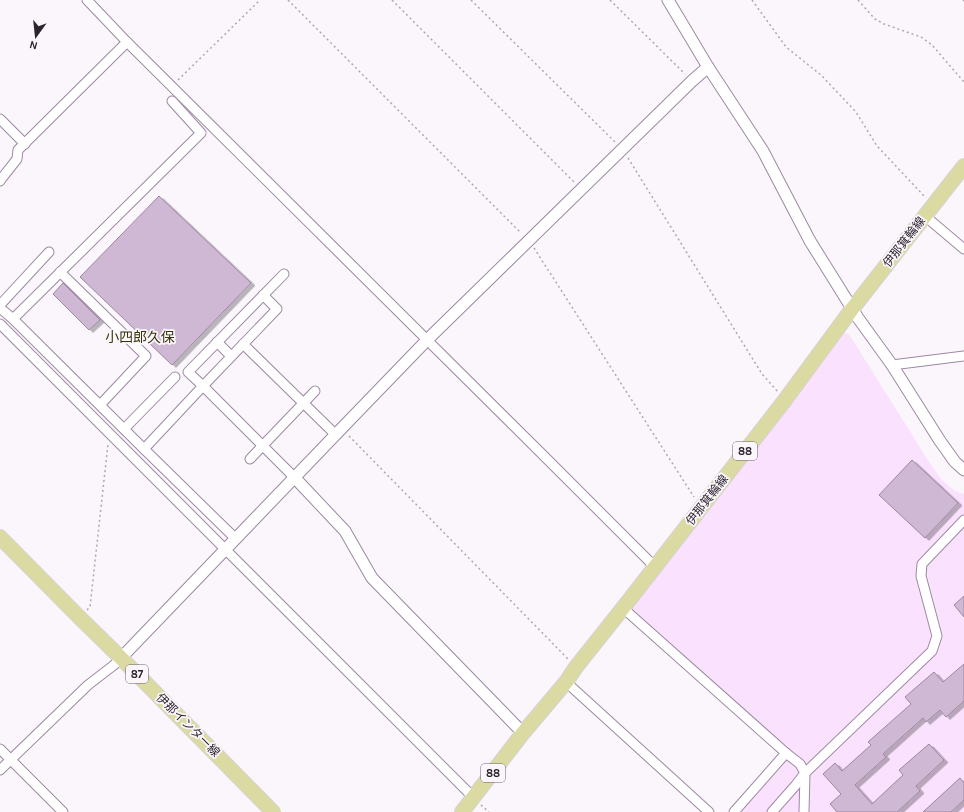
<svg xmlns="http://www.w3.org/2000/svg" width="964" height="812" font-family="Karla,'Noto Sans JP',sans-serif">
	<defs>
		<filter id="shadow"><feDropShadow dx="4" dy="2.5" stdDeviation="0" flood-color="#0004"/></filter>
	</defs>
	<rect width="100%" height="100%" fill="#fbf6fc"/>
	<polygon fill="#fae2fe" points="844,333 849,334 931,465 942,480 955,491 964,494 964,812 734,812 786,752 628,613"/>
	<g fill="#cfb8d3" stroke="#9c86a0" filter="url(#shadow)">
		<polygon points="159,196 251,283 172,365 80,277"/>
		<polygon points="63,283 100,320 89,330 53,294"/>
		<polygon points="912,460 958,503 925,538 879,495"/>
		<polygon points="964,596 964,617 954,605"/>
		<polygon points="964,664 964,701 946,717 940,710 926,722 923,718 883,754 886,757 855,785 872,804 903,775 899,770 929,744 944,760 916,786 920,791 897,812 837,812 830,804 841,794 823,774 835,763 842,771 871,745 868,742 911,704 905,697 934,672 943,682"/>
		<polygon points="960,778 964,783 964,800 951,812 923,812"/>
	</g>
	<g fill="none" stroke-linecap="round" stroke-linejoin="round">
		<defs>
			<g id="minor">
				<polyline points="87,0 127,42 546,458 655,567"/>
				<polyline points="0,119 25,144"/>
				<polyline points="0,181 2,178 17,159 18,150 127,42"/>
				<polyline points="925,216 964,249"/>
				<polyline points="60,272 146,356 100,405"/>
				<polyline points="284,274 188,372 203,386 295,478"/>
				<polyline points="0,305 49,252"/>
				<polyline points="0,308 13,319 144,449"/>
				<polyline points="13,319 201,133 172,101"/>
				<polyline points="0,324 474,798"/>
				<polyline points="217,342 231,356"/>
				<polyline points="243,344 336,435"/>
				<polyline points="892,365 964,356"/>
				<polyline points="124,429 175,377"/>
				<polyline points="250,459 315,391"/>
				<polyline points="236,539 144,449 203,386 277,309 263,295"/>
				<polyline points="623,608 786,753 800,764 805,773 804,812"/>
				<polyline points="566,682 709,812"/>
				<polyline points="0,749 63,812"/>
				<polyline points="0,770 88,685 114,665 121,658"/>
				<polyline points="734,812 786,753"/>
				<polyline points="772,812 795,786 805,773 932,651 937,636 921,576 922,564 964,520"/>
			</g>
			<g id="tertiary">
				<polyline points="668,0 708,67 763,151 810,241 858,318 892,365 940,441 955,462 964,470"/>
				<polyline points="295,478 345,531 372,578 523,733"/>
				<polyline points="121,658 342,428 427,340 692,81 708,67"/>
			</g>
			<g id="primary">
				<polyline points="0,537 80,618 121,658 273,812"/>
				<polyline points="462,812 523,733 566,682 576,667 623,608 785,400 852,309 964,166"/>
			</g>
		</defs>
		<use href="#minor" stroke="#9e88a3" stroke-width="11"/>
		<use href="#tertiary" stroke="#9e88a3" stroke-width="13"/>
		<use href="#primary" stroke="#d5d3d5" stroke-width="16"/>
		<g stroke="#ada6ae" stroke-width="1.5" stroke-dasharray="2 3" stroke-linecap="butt">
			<polyline points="288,0 521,233"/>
			<polyline points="392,0 574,182"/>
			<polyline points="471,0 616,143"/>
			<polyline points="610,0 685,74"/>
			<polyline points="752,0 786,47 821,75 856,112 877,146 926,198"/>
			<polyline points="858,0 875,19 884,24 921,37 932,45 964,82"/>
			<polyline points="963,0 964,1"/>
			<polyline points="178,80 260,0"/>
			<polyline points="628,158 762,374 778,392"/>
			<polyline points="534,248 694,497"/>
			<polyline points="349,436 568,659"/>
			<polyline points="87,610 90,607 108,444"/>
			<polyline points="481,805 489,812"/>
		</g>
		<use href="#minor" stroke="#fff" stroke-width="9"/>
		<use href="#tertiary" stroke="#fff" stroke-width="11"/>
		<use href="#primary" stroke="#dbdaa2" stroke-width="14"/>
	</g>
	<g text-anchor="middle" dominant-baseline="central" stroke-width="3.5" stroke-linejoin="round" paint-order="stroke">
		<g fill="#fbf6fc" stroke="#6a626b" stroke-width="1">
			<rect x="733" y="442" width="24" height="18" rx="3"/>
			<rect x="126" y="665" width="22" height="18" rx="3"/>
			<rect x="481" y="764" width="24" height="18" rx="3"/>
		</g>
		<g font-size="11" font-weight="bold" fill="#2c232d">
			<text x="745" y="451">88</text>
			<text x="137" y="674">87</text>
			<text x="493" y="773">88</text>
		</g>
		<g font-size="12" fill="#2c232d" stroke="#fbf6fc">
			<text transform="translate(904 242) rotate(-52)">伊那箕輪線</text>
			<text transform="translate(707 500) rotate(-52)">伊那箕輪線</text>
			<text transform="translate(188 725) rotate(45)">伊那インター線</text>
		</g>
		<g font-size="14" fill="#353409" stroke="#fbf6fc">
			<text x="140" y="337">小四郎久保</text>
		</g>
	</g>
	<g transform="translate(36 36) rotate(195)" stroke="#fbf6fc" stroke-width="3" paint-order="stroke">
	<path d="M0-3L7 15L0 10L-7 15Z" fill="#2c232d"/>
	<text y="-6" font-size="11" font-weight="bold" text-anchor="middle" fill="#2c232d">N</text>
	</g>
</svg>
